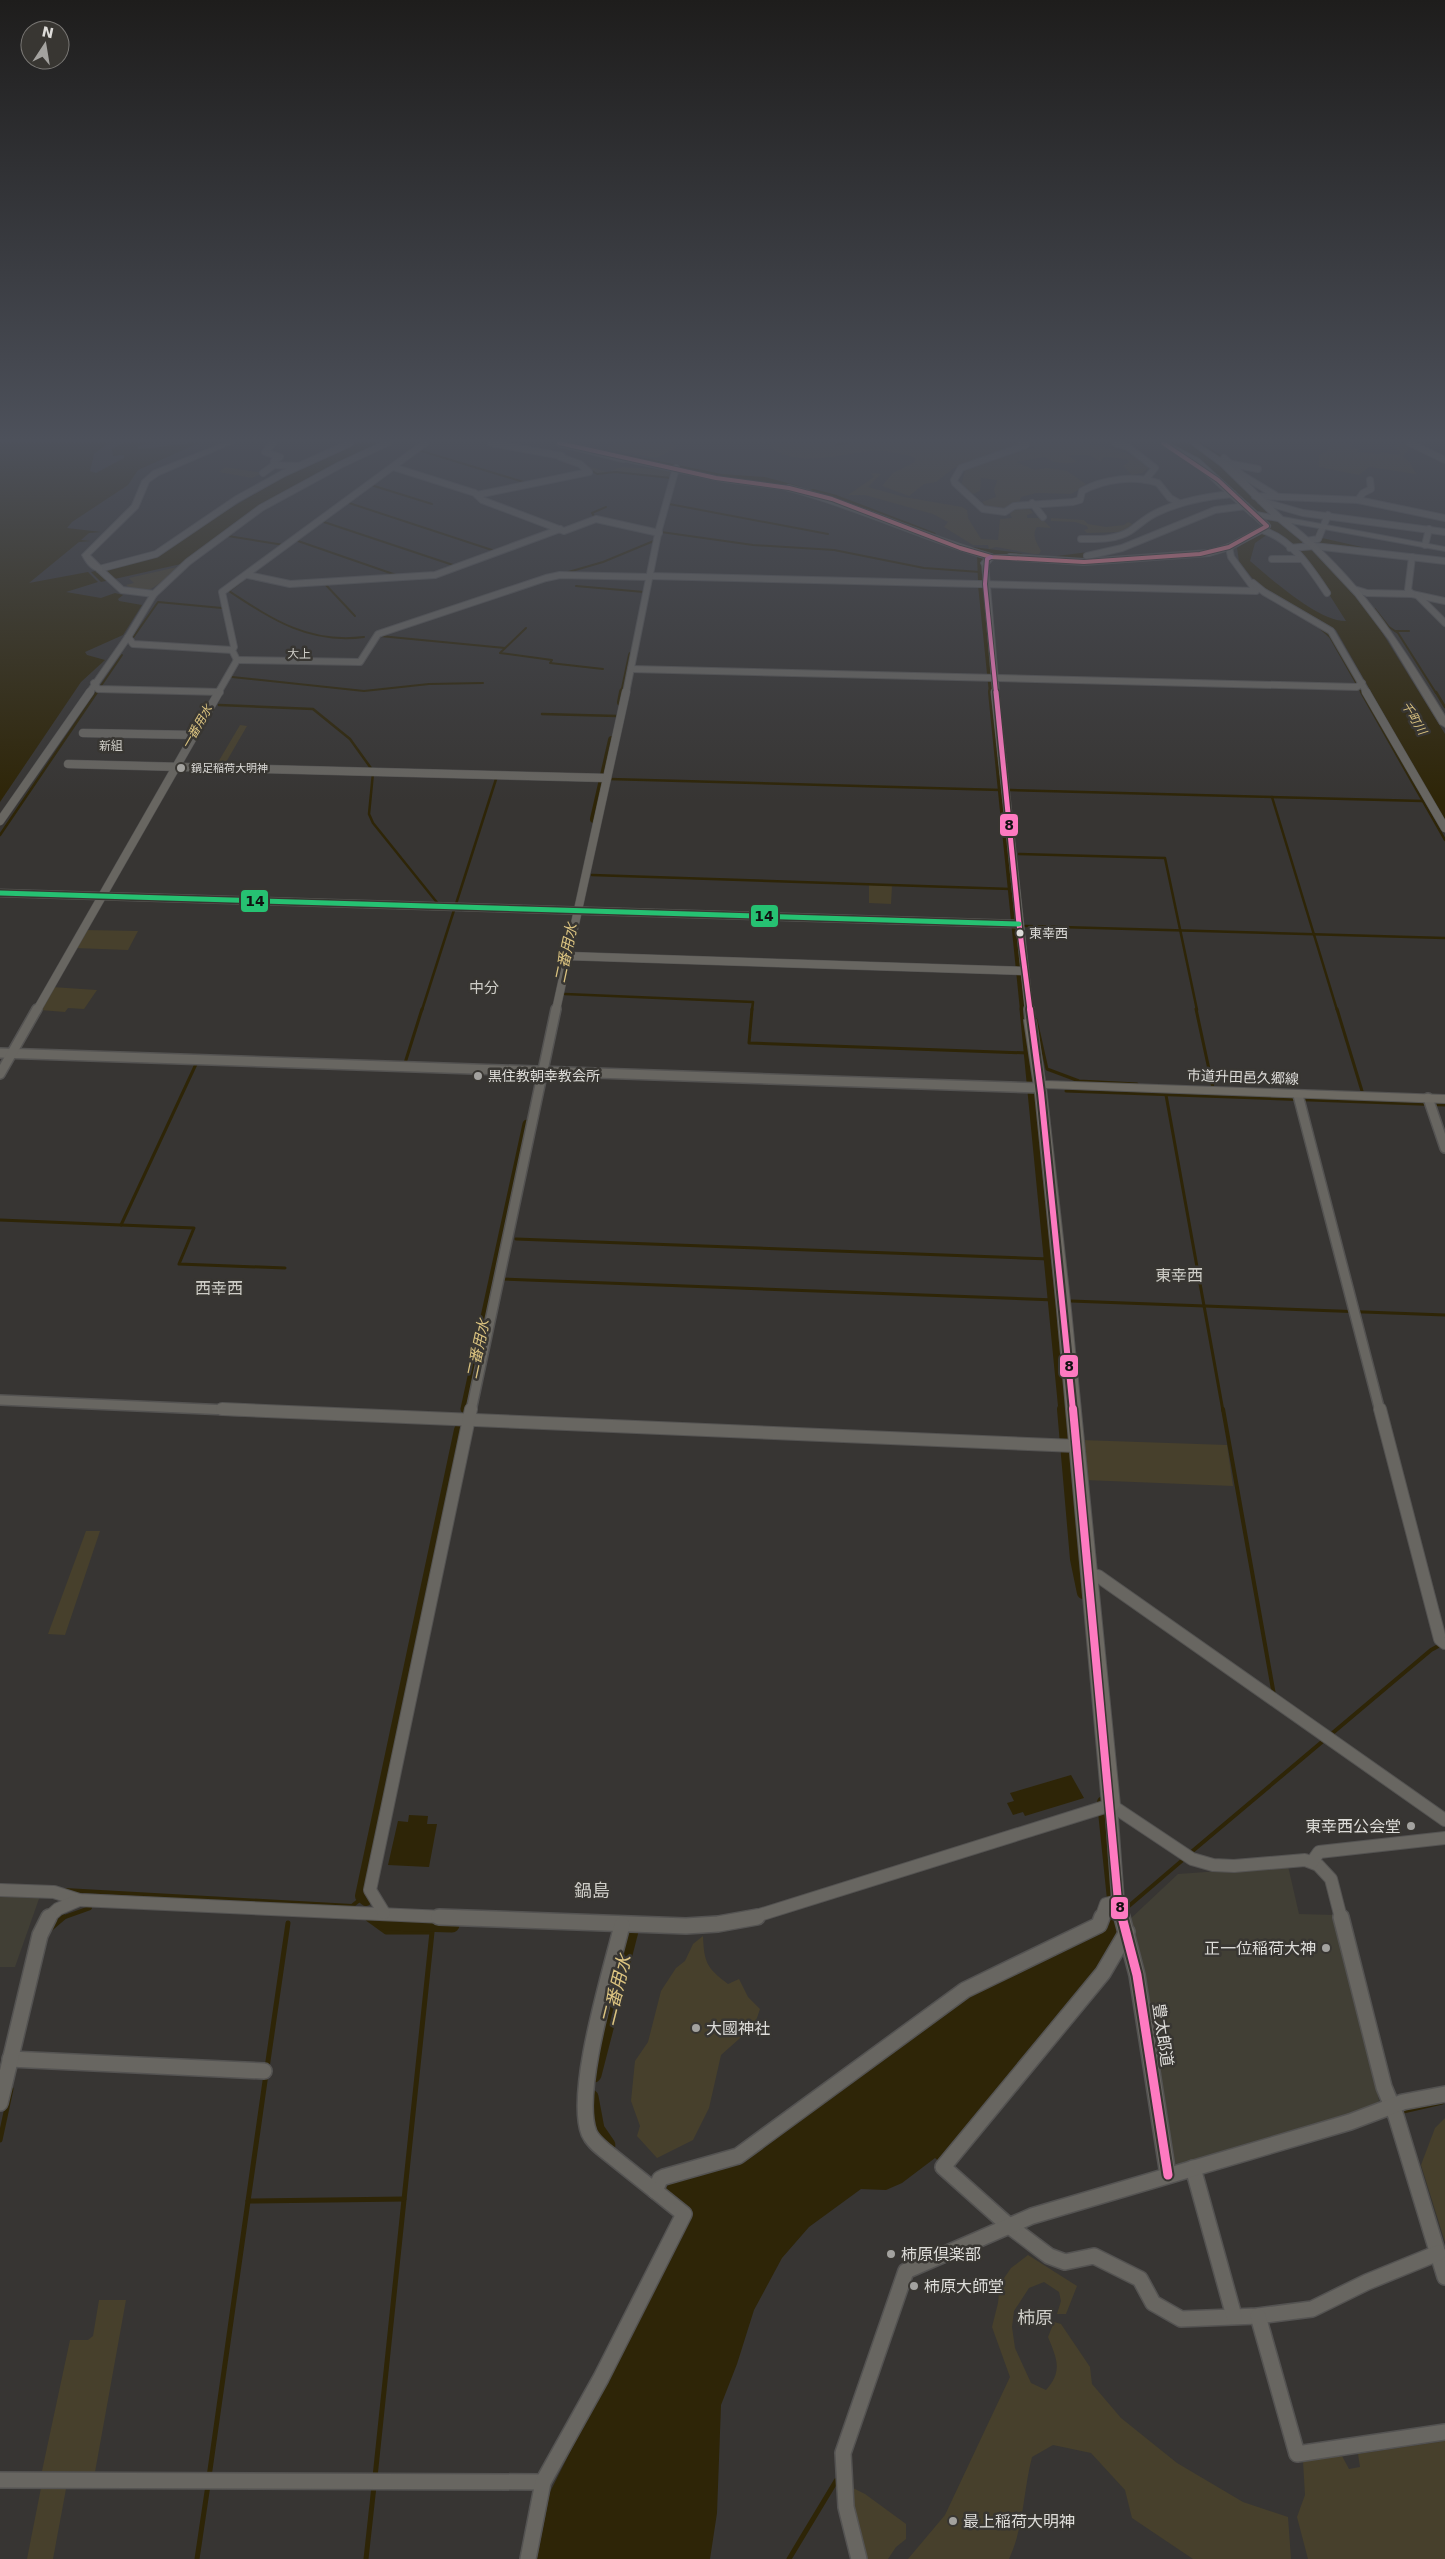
<svg xmlns="http://www.w3.org/2000/svg" width="1445" height="2559" font-family="'DejaVu Sans','Noto Sans JP',sans-serif">
	<rect width="100%" height="100%" fill="#373533"/>
	<g fill="#413f35">
		<polygon points="1288,1866 1299,1914 1335,1915 1379,2100 1376,2110 1183,2166 1170,2163 1128,1921 1178,1874"/>
		<polygon points="0,1894 40,1896 15,1967 0,1967"/>
	</g>
	<g fill="#47402c">
		<polygon points="616,443 668,443 676,445 675,449 656,458 606,449"/>
		<path d="M774 443H1085L1127 453 1150 467 1142 473 1132 475 1123 466 1129 462 1127 459 1104 457 1101 462C1088 453 1084 455 1069 456L1077 462C1067 464 1053 464 1045 457L1016 462 1035 470 1047 468 1067 471 1087 485 1071 494 1036 493 1021 497 1019 503 1027 506 1033 513 1027 515V518H1041L1051 528 1037 527C1031 535 1037 543 1041 551L1039 554H1034L996 547 989 549 988 545H973L944 527 948 522 933 514 865 495H848L874 477 871 473 881 474 868 487 904 497 962 507 967 510 968 518 981 539 998 540 1000 519 1012 518 1010 514 1014 508H987L982 502 996 497 994 490 997 480 981 478 980 491 973 494 961 486 965 470 1005 454 1036 447H1023L954 468 936 482 924 484 909 496 882 486 893 473 915 462 914 457C900 454 885 449 871 451 837 454 799 469 768 446Z"/>
		<polygon points="1331,443 1352,443 1351,447 1359,449 1357,452 1380,454 1381,452 1397,455 1401,453 1395,448 1398,445 1397,443 1407,443 1408,451 1403,456 1410,463 1416,474 1369,467 1359,475 1319,467 1319,455 1327,451"/>
		<polygon points="587,466 607,472 622,467 671,470 669,477 615,471 596,474"/>
		<polygon points="225,467 263,473 252,478 219,472"/>
		<polygon points="1051,518 1084,520 1088,524 1106,527 1124,525 1128,522 1134,525 1122,532 1087,533 1084,530 1088,529 1087,526 1075,522 1051,521"/>
		<path d="M177 567C163 581 146 601 126 585L134 583 129 578Z"/>
		<polygon points="240,725 247,726 225,764 227,767 217,764"/>
		<polygon points="869,885 892,886 891,904 869,903"/>
		<polygon points="85,930 138,931 128,950 74,948"/>
		<polygon points="52,987 97,990 84,1009 68,1008 65,1012 40,1010"/>
		<polygon points="1081,1440 1227,1445 1233,1486 1085,1480"/>
		<polygon points="86,1531 100,1531 65,1635 48,1634"/>
		<path d="M703 1936C704 1963 707 1968 728 1984L739 1979 748 1997 760 2009 756 2021 748 2031 721 2055 709 2108 693 2140 657 2158 637 2136 640 2126 631 2101 635 2061 648 2042 661 1991 676 1968 685 1961 693 1944Z"/>
		<polygon points="1445,2118 1445,2242 1421,2165 1435,2128"/>
		<path d="M1028 2255 1077 2286 1066 2314H1057L1061 2301 1059 2292 1044 2282 1029 2288 1014 2311 1012 2327 1015 2348 1031 2383 1046 2390C1063 2371 1057 2359 1048 2337L1054 2322 1061 2324 1090 2367 1092 2384 1121 2418 1177 2463 1243 2502 1288 2517 1291 2559H1193L1132 2518 1125 2490 1091 2453 1053 2445 1032 2457C1023 2492 1024 2527 1009 2559H908L945 2515 1010 2377 992 2327 998 2303 1000 2284 1011 2268Z"/>
		<polygon points="99,2300 126,2300 95,2472 42,2471 70,2340 88,2340 93,2336"/>
		<polygon points="1445,2441 1445,2559 1308,2559 1297,2517 1305,2495 1303,2461 1342,2456 1349,2469 1360,2467 1358,2454"/>
		<polygon points="847,2485 865,2494 906,2524 906,2539 896,2547 888,2559 864,2559"/>
		<polygon points="41,2488 66,2489 53,2559 27,2559"/>
	</g>
	<g fill="#2e2507" fill-rule="evenodd">
		<path d="M0 443H109L94 454 90 471 96 473 124 458V455L113 456 112 449 123 443H150L138 446V449C160 448 178 443 199 443L138 470 128 485 72 522 67 528 101 532 89 533 81 540 91 541 79 542 29 583 88 572 98 582 66 592 101 598 115 593 123 595 118 599 119 601 142 605 123 635 85 652 87 655 105 660 81 682 0 802Z"/>
		<polygon points="356,443 385,443 257,508 181,564 101,582 91,572 141,561 292,472"/>
		<path d="M1168 443H1190L1220 463 1316 551 1367 608 1445 734V822L1336 630 1256 583 1239 561 1237 548 1270 526 1202 463ZM1271 532 1278 533 1308 561 1346 621C1319 622 1270 578 1250 561L1255 543Z"/>
		<polygon points="1071,1775 1084,1798 1025,1816 1023,1812 1013,1815 1007,1803 1014,1801 1010,1793"/>
		<polygon points="409,1815 428,1816 427,1824 437,1824 429,1867 388,1865 398,1821 408,1822"/>
		<polygon points="1116,1907 1122,1926 1099,1970 940,2162 935,2158 902,2183 886,2190 861,2189 809,2227 782,2258 754,2310 737,2364 721,2405 717,2513 710,2559 537,2559 550,2492 690,2213 665,2191 669,2182 746,2157 966,1997 1108,1921 1110,1909"/>
	</g>
	<g fill="none" stroke-linecap="round" stroke-linejoin="round">
		<g stroke="#2e2507" stroke-width="2">
			<polyline points="836,445 847,443"/>
			<polyline points="418,450 527,483"/>
			<polyline points="589,469 597,474 615,472 671,478"/>
			<polyline points="371,485 432,504"/>
			<polyline points="349,503 495,551"/>
			<polyline points="669,504 828,534"/>
			<polyline points="596,519 592,513 606,507"/>
			<polyline points="324,522 456,566"/>
			<polyline points="661,532 753,545 834,550 924,568 980,572"/>
			<polyline points="228,536 284,545"/>
			<polyline points="298,541 399,576"/>
			<polyline points="565,573 603,562 656,540"/>
			<path d="M241 582 229 591C273 620 309 644 364 637"/>
			<polyline points="324,583 355,616"/>
			<polyline points="576,586 644,592"/>
			<polyline points="1375,609 1389,627 1398,633 1436,693"/>
			<polyline points="1319,627 1330,637 1362,693"/>
			<polyline points="526,628 500,653 552,660 550,663 603,669"/>
			<polyline points="1395,631 1409,631"/>
			<polyline points="380,636 505,648"/>
			<polyline points="132,639 158,602 222,608"/>
			<polyline points="232,677 364,691 429,684 483,683"/>
			<polyline points="96,693 122,655"/>
		</g>
		<g stroke="#2e2507" stroke-width="2.5">
			<polyline points="1361,692 1445,840"/>
			<polyline points="1436,692 1445,707"/>
			<polyline points="219,705 313,709 350,739 373,771"/>
			<polyline points="542,714 617,716"/>
			<polyline points="373,773 369,814 373,823 439,905"/>
			<polyline points="609,779 1001,790"/>
			<polyline points="1010,790 1422,801"/>
			<polyline points="1272,797 1337,1010"/>
			<polyline points="0,835 97,692"/>
			<polyline points="1019,854 1165,858 1197,1010"/>
			<polyline points="592,875 1011,889"/>
			<polyline points="1025,926 1445,938"/>
			<polyline points="565,994 753,1002 752,1010"/>
			<polyline points="422,1010 497,776"/>
		</g>
		<g stroke="#2e2507" stroke-width="3">
			<polyline points="752,1009 749,1043 1028,1053"/>
			<polyline points="1196,1009 1213,1088"/>
			<polyline points="1337,1009 1362,1091"/>
			<polyline points="1036,1020 1047,1069 1079,1081 1137,1084"/>
			<polyline points="405,1063 422,1009"/>
			<polyline points="1066,1091 1445,1105"/>
			<polyline points="1166,1095 1223,1411"/>
			<polyline points="0,1220 194,1228 179,1264 285,1268"/>
			<polyline points="121,1225 197,1062"/>
			<polyline points="516,1239 1049,1259"/>
			<polyline points="501,1279 1055,1300"/>
			<polyline points="1071,1301 1445,1315"/>
		</g>
		<g stroke="#2e2507" stroke-width="4">
			<polyline points="1223,1409 1274,1695"/>
			<polyline points="1189,1854 1431,1650 1442,1644"/>
			<polyline points="65,1890 352,1906 363,1897"/>
			<polyline points="1123,1911 1185,1858"/>
			<polyline points="62,1918 90,1908"/>
		</g>
		<g stroke="#2e2507" stroke-width="5">
			<polyline points="368,1919 386,1932 432,1932 375,2477"/>
			<polyline points="50,1929 64,1917"/>
			<polyline points="267,2068 288,1923"/>
			<polyline points="1399,2112 1442,2102"/>
			<polyline points="0,2140 11,2089"/>
			<polyline points="248,2201 404,2199"/>
			<polyline points="209,2477 266,2074"/>
			<polyline points="197,2559 208,2485"/>
			<polyline points="366,2559 374,2486"/>
			<polyline points="789,2559 836,2481"/>
		</g>
		<g stroke="#2e2507" stroke-width="6">
			<polyline points="1196,443 1218,457"/>
			<polyline points="614,455 721,477 764,480 798,489"/>
			<polyline points="813,492 836,498 933,535"/>
			<polyline points="1320,531 1317,540 1361,550"/>
			<polyline points="972,550 1020,556"/>
			<polyline points="980,554 981,581"/>
			<polyline points="1057,559 1097,554"/>
			<polyline points="981,585 992,693"/>
			<polyline points="623,693 631,655"/>
		</g>
		<g stroke="#2e2507" stroke-width="8">
			<polyline points="992,692 1024,1010"/>
			<polyline points="621,702 623,692"/>
			<polyline points="594,819 612,740"/>
		</g>
		<g stroke="#2e2507" stroke-width="9">
			<polyline points="1024,1009 1063,1411"/>
			<polyline points="465,1409 527,1124"/>
		</g>
		<g stroke="#2e2507" stroke-width="12">
			<polyline points="1063,1409 1076,1559 1083,1593"/>
			<polyline points="1103,1802 1114,1909"/>
			<polyline points="366,1900 361,1896 460,1430"/>
		</g>
		<g stroke="#2e2507" stroke-width="15">
			<polyline points="382,1919 386,1923 452,1925"/>
			<polyline points="594,2075 631,1931 619,1931"/>
			<polyline points="591,2097 597,2129 608,2145"/>
		</g>
		<defs>
			<g id="street-far4">
				<polyline points="273,443 265,452 280,457 274,461 274,465 297,466"/>
				<polyline points="491,443 562,456"/>
				<polyline points="559,443 623,459"/>
				<path d="M1022 443 1026 445 961 468 954 480 955 483 983 509 1005 512 1014 506 1073 502 1080 500 1082 491C1104 479 1134 475 1158 483L1170 498 1179 503"/>
				<polyline points="1115,443 1128,447 1155,468 1145,480"/>
				<polyline points="1410,443 1445,460"/>
				<polyline points="1224,458 1242,475 1275,495"/>
				<polyline points="1232,464 1258,469"/>
				<polyline points="393,467 475,493 482,500 564,531 596,519 659,533"/>
				<polyline points="263,473 274,465"/>
				<path d="M789 488C858 506 922 537 991 557"/>
				<polyline points="477,495 589,472 580,464 560,457"/>
				<polyline points="1255,496 1358,500 1445,518"/>
				<polyline points="1358,500 1363,493 1371,489 1370,480"/>
				<polyline points="1261,501 1303,513 1445,532"/>
				<polyline points="1032,503 1043,517"/>
				<path d="M1262 530C1292 539 1310 568 1327 593"/>
				<path d="M1081 539C1098 539 1115 540 1130 531 1140 524 1148 516 1158 512 1182 501 1207 496 1233 494"/>
				<polyline points="1306,541 1318,539 1328,515"/>
				<polyline points="1425,545 1429,529"/>
				<polyline points="1290,548 1314,546 1445,561"/>
				<polyline points="1087,556 1122,548 1215,510 1246,506"/>
				<polyline points="1010,557 1084,562 1209,553 1229,547 1265,528 1267,526 1254,514"/>
				<polyline points="1412,557 1408,590 1412,594 1445,601"/>
				<polyline points="1272,559 1300,559"/>
				<polyline points="985,563 996,693"/>
				<polyline points="99,569 156,554 237,499 284,473 350,443"/>
				<polyline points="99,569 122,590 154,594"/>
				<polyline points="248,575 290,584 435,575 560,529"/>
				<polyline points="650,576 1256,591 1231,557 1229,547"/>
				<polyline points="1253,583 1264,592 1331,631 1367,693"/>
				<polyline points="1354,589 1367,593 1412,594"/>
				<polyline points="1418,596 1445,623"/>
				<polyline points="128,637 133,644 232,650"/>
				<polyline points="237,660 360,662 378,634 546,578 560,575 650,577"/>
				<polyline points="237,660 232,650 234,647 222,592 425,443"/>
				<polyline points="631,669 1357,687 1362,683"/>
				<polyline points="94,683 98,689 220,692"/>
				<polyline points="89,693 128,637 154,594 188,562 261,508 340,465 387,443"/>
				<polyline points="218,693 237,660"/>
				<polyline points="626,693 659,529 676,468"/>
			</g>
			<g id="street-far3">
				<polyline points="995,692 1029,1010"/>
				<polyline points="1366,692 1445,828"/>
				<polyline points="83,733 195,735"/>
				<polyline points="68,764 607,778"/>
				<polyline points="0,821 90,692"/>
				<polyline points="0,893 1019,924"/>
				<polyline points="568,956 1024,971"/>
				<polyline points="37,1010 219,692"/>
				<polyline points="556,1010 626,692"/>
			</g>
			<g id="street-far2">
				<polyline points="1029,1009 1030,1020"/>
				<polyline points="0,1053 1040,1088"/>
				<polyline points="0,1074 37,1009"/>
				<polyline points="1298,1095 1380,1411"/>
				<polyline points="1428,1098 1445,1148"/>
				<polyline points="0,1400 251,1411"/>
				<polyline points="471,1411 556,1009"/>
			</g>
			<g id="street-far1">
				<polyline points="222,1409 1076,1446"/>
				<polyline points="1380,1409 1440,1639 1445,1643"/>
				<polyline points="1089,1574 1098,1576 1445,1820"/>
				<polyline points="1111,1805 1192,1859 1213,1865 1234,1866 1305,1860 1318,1865 1331,1879 1341,1918"/>
				<polyline points="1111,1805 1118,1901 1122,1918"/>
				<polyline points="1312,1862 1319,1852 1445,1838"/>
				<polyline points="0,1890 54,1892 79,1900 466,1918"/>
				<polyline points="384,1913 370,1890 471,1409"/>
				<polyline points="48,1918 58,1909 79,1900"/>
				<polyline points="750,1918 1111,1805"/>
				<polyline points="1101,1918 1106,1904 1118,1901"/>
			</g>
			<g id="street">
				<polyline points="439,1917 686,1926 718,1924 757,1917"/>
				<polyline points="1122,1917 1137,1975 1168,2175"/>
				<polyline points="1341,1917 1384,2087 1396,2116 1445,2277"/>
				<polyline points="1127,1932 1103,1973 943,2167 1008,2225 1049,2256 1065,2262 1094,2256 1140,2279 1153,2303 1181,2319 1258,2316 1312,2309 1367,2282 1438,2253"/>
				<polyline points="10,2059 264,2071"/>
				<polyline points="0,2103 40,1935 49,1917"/>
				<polyline points="1193,2168 1234,2316"/>
				<polyline points="655,2191 660,2179 664,2177 738,2156 965,1990 1099,1925 1102,1917"/>
				<polyline points="1258,2316 1297,2454 1445,2432"/>
				<polyline points="0,2480 543,2482"/>
				<path d="M528 2559 543 2482 601 2378 684 2214 604 2150C598 2145 592 2140 589 2133 573 2092 611 1971 622 1925"/>
				<polyline points="859,2559 846,2507 843,2453 906,2271 1032,2216 1350,2122 1403,2102 1445,2094"/>
			</g>
			<g id="secondary">
				<path d="M223 443H233L159 475 149 482 138 508 90 555 102 567V571C93 572 86 563 82 555L132 505 142 481 153 471Z"/>
				<path d="M1160 443H1168L1199 459 1257 512 1271 515 1221 466 1190 443H1197L1227 462 1283 517 1445 547V551L1291 523C1359 578 1400 642 1445 716V727L1440 724 1389 640 1355 595 1311 548 1278 521 1251 516 1193 463Z"/>
				<polygon points="620,457 725,478 793,488 789,490 725,482 623,461 620,461"/>
				<polygon points="988,555 1010,555 1014,557 1010,559 993,559 988,565 982,565 981,563"/>
				<polygon points="1030,1016 1036,1020 1045,1081 1445,1095 1445,1103 1046,1088 1071,1310 1120,1805 1117,1810 1111,1812 1105,1810 1102,1805 1057,1310 1035,1093 1024,1020"/>
			</g>
		</defs>
		<use href="#street-far4" stroke="#545352" stroke-width="8"/>
		<use href="#street-far3" stroke="#545352" stroke-width="9"/>
		<use href="#street-far2" stroke="#545352" stroke-width="12"/>
		<use href="#street-far1" stroke="#545352" stroke-width="14"/>
		<use href="#street" stroke="#545352" stroke-width="18"/>
		<use href="#secondary" stroke="#545352" stroke-width="2"/>
		<use href="#street-far4" stroke="#686661" stroke-width="6"/>
		<use href="#street-far3" stroke="#686661" stroke-width="8"/>
		<use href="#street-far2" stroke="#686661" stroke-width="9"/>
		<use href="#street-far1" stroke="#686661" stroke-width="12"/>
		<use href="#street" stroke="#686661" stroke-width="15"/>
		<use href="#secondary" fill="#6d6a63" fill-rule="evenodd"/>
		<defs>
			<polyline id="bus-1" points="559,443 716,478 789,488 832,499 960,548 991,557 1084,562 1200,554 1229,547 1267,526 1218,480 1163,443"/>
			<polyline id="bus-2-far4" points="991,557 987,559 985,584 996,693"/>
			<polyline id="bus-2-far3" points="996,692 1019,924 1030,1010"/>
			<polyline id="bus-2-far2" points="1030,1009 1041,1093 1073,1411"/>
			<polyline id="bus-2-far1" points="1073,1409 1118,1901 1122,1918"/>
			<polyline id="bus-2" points="1122,1917 1137,1975 1168,2175"/>
			<polyline id="bus-3" points="0,893 1019,924"/>
		</defs>
		<use href="#bus-1" stroke="#383632" stroke-width="6"/>
		<use href="#bus-2-far4" stroke="#383632" stroke-width="6"/>
		<use href="#bus-2-far3" stroke="#383632" stroke-width="8"/>
		<use href="#bus-2-far2" stroke="#383632" stroke-width="10"/>
		<use href="#bus-2-far1" stroke="#383632" stroke-width="11"/>
		<use href="#bus-2" stroke="#383632" stroke-width="13"/>
		<use href="#bus-3" stroke="#383632" stroke-width="8"/>
		<use href="#bus-1" stroke="#ff8098" stroke-width="4"/>
		<use href="#bus-2-far4" stroke="#fe7ac1" stroke-width="4"/>
		<use href="#bus-2-far3" stroke="#fe7ac1" stroke-width="5"/>
		<use href="#bus-2-far2" stroke="#fe7ac1" stroke-width="6"/>
		<use href="#bus-2-far1" stroke="#fe7ac1" stroke-width="8"/>
		<use href="#bus-2" stroke="#fe7ac1" stroke-width="9"/>
		<use href="#bus-3" stroke="#26c172" stroke-width="5"/>
	</g>
	<linearGradient id="sky" x2="0" y2="1"><stop stop-color="#1e1d1c"/><stop offset="0.55" stop-color="#4d515b"/><stop offset="1" stop-color="#4d515b" stop-opacity="0"/></linearGradient>
	<rect width="1445" height="801" fill="url(#sky)"/>
	<g fill="#a3a29f" stroke="#383632" stroke-width="2">
		<circle cx="181" cy="768" r="5"/>
		<circle cx="478" cy="1076" r="5"/>
		<circle cx="1411" cy="1826" r="5"/>
		<circle cx="1326" cy="1948" r="5"/>
		<circle cx="696" cy="2028" r="5"/>
		<circle cx="891" cy="2254" r="5"/>
		<circle cx="914" cy="2286" r="5"/>
		<circle cx="953" cy="2521" r="5"/>
	</g>
	<circle fill="#dddcd9" stroke="#383632" stroke-width="2" cx="1020" cy="933" r="4.5"/>
	<g text-anchor="middle" dominant-baseline="central" stroke-width="5" stroke-linejoin="round" paint-order="stroke">
		<g font-size="11" fill="#dddcd9" stroke="#383632" text-anchor="start">
			<text x="191" y="768">鍋足稲荷大明神</text>
		</g>
		<g font-size="12" fill="#cecdc7" stroke="#383632">
			<text x="299" y="654">大上</text>
			<text x="111" y="746">新組</text>
		</g>
		<g font-size="12" font-style="italic" fill="#dcc480" stroke="#383632">
			<text transform="translate(1414 718) rotate(59)">千町川</text>
			<text transform="translate(197 727) rotate(-60)">一番用水</text>
		</g>
		<g font-size="13" fill="#dddcd9" stroke="#383632" text-anchor="start">
			<text x="1029" y="933">東幸西</text>
		</g>
		<g font-size="14" fill="#dddcd9" stroke="#383632" text-anchor="start">
			<text x="488" y="1076">黒住教朝幸教会所</text>
		</g>
		<g font-size="14" fill="#dddcd9" stroke="#383632">
			<text transform="translate(1243 1077) rotate(2)">市道升田邑久郷線</text>
		</g>
		<g font-size="15" font-style="italic" fill="#dcc480" stroke="#383632">
			<text transform="translate(566 953) rotate(-78)">二番用水</text>
			<text transform="translate(478 1349) rotate(-78)">二番用水</text>
		</g>
		<g font-size="15" fill="#cecdc7" stroke="#383632">
			<text x="484" y="988">中分</text>
		</g>
		<g font-size="16" fill="#cecdc7" stroke="#383632">
			<text x="1179" y="1275">東幸西</text>
			<text x="219" y="1288">西幸西</text>
		</g>
		<g font-size="16" fill="#dddcd9" stroke="#383632" text-anchor="start">
			<text x="1401" y="1826" text-anchor="end">東幸西公会堂</text>
			<text x="1316" y="1948" text-anchor="end">正一位稲荷大神</text>
			<text x="706" y="2028">大國神社</text>
			<text x="901" y="2254">柿原倶楽部</text>
			<text x="924" y="2286">柿原大師堂</text>
			<text x="963" y="2521">最上稲荷大明神</text>
		</g>
		<g font-size="16" fill="#dddcd9" stroke="#383632">
			<text transform="translate(1163 2035) rotate(82)">豊太郎道</text>
		</g>
		<g font-size="18" fill="#cecdc7" stroke="#383632">
			<text x="592" y="1890">鍋島</text>
			<text x="1035" y="2317">柿原</text>
		</g>
		<g font-size="18" font-style="italic" fill="#dcc480" stroke="#383632">
			<text transform="translate(616 1990) rotate(-76)">二番用水</text>
		</g>
	</g>
	<g stroke="#383632" stroke-width="2">
		<rect x="999" y="813" width="20" height="24" rx="5" fill="#fe7ac1"/>
		<rect x="240" y="889" width="29" height="24" rx="5" fill="#26c172"/>
		<rect x="750" y="904" width="29" height="24" rx="5" fill="#26c172"/>
		<rect x="1059" y="1354" width="20" height="24" rx="5" fill="#fe7ac1"/>
		<rect x="1110" y="1896" width="19" height="24" rx="5" fill="#fe7ac1"/>
	</g>
	<g font-size="14" text-anchor="middle" font-weight="bold" fill="#111">
		<text x="1009" y="830">8</text>
		<text x="255" y="906">14</text>
		<text x="764" y="921">14</text>
		<text x="1069" y="1371">8</text>
		<text x="1120" y="1912">8</text>
	</g>
	<g transform="translate(45 45) rotate(12)"><circle r="24" fill="#383632" stroke="#7a7875"/>
	<path d="M0-4L9 19L0 12L-9 19Z" fill="#a3a29f"/>
	<text y="-8" font-size="14" font-weight="bold" text-anchor="middle" fill="#dddcd9">N</text>
	</g>
</svg>
